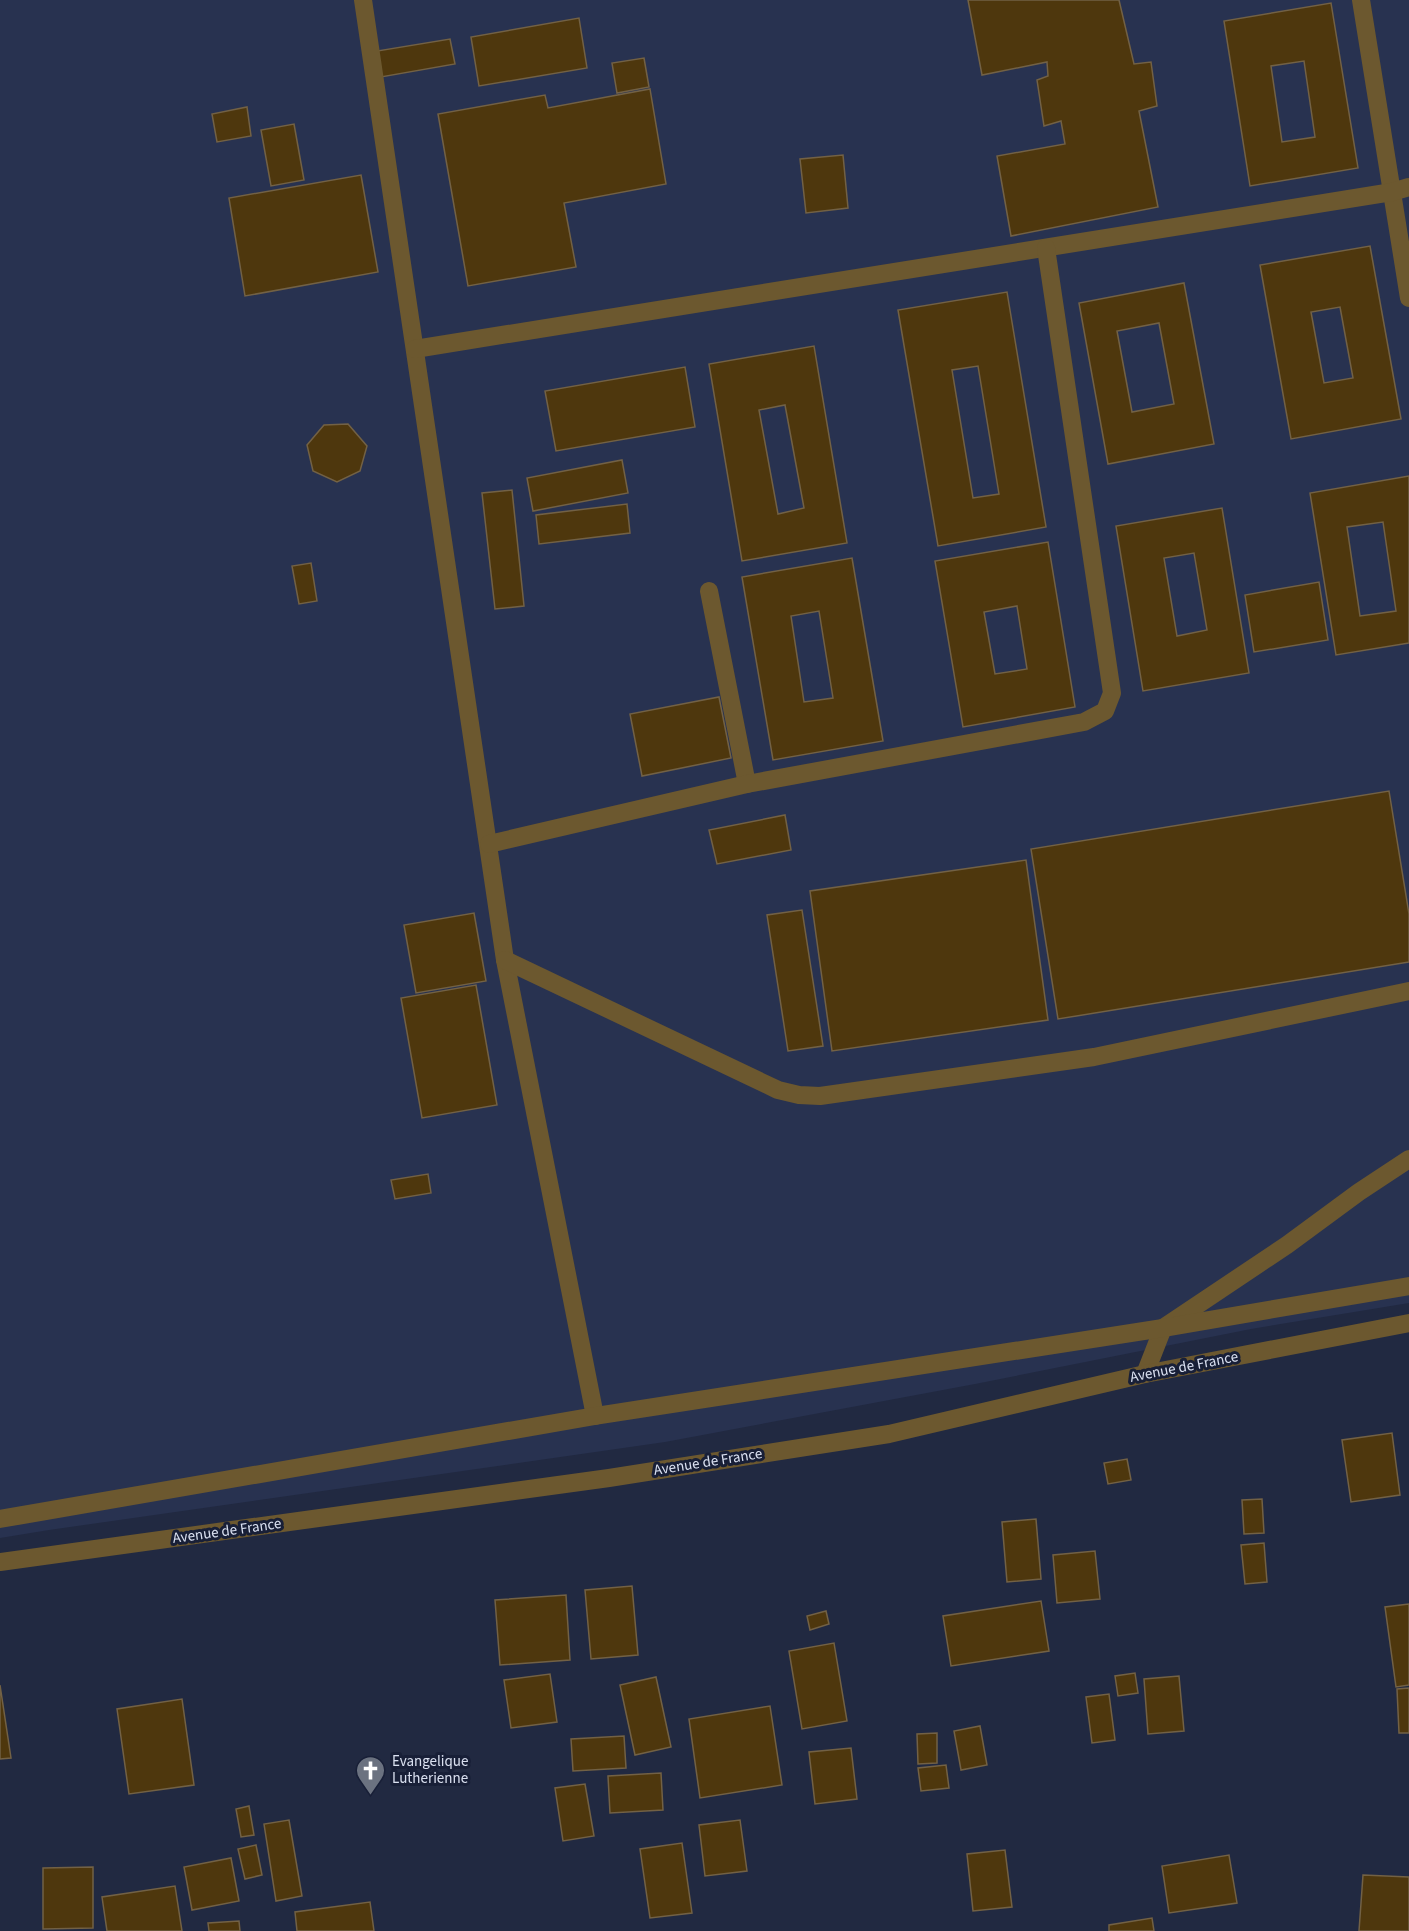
<svg xmlns="http://www.w3.org/2000/svg" width="1409" height="1931" font-family="'Source Sans 3',sans-serif">
	<rect width="100%" height="100%" fill="#212941"/>
	<polygon fill="#283250" points="0,0 1409,0 1409,1303 1251,1329 975,1384 665,1442 49,1530 0,1538"/>
	<g fill="#4e370d" stroke="#726145" stroke-width="1.5" fill-rule="evenodd">
		<polygon points="968,0 1119,0 1134,64 1151,62 1157,106 1139,111 1158,207 1011,236 997,156 1065,144 1061,121 1044,126 1037,80 1048,76 1047,62 982,75"/>
		<path d="M1331 3 1358 168 1250 186 1224 21ZM1304 61 1315 137 1282 142 1271 66Z"/>
		<polygon points="579,18 587,68 479,86 471,37"/>
		<polygon points="450,39 455,64 381,77 377,51"/>
		<polygon points="644,58 649,87 617,93 612,63"/>
		<polygon points="650,89 666,184 564,203 576,267 468,286 438,114 545,95 548,108"/>
		<polygon points="247,107 251,136 217,142 212,114"/>
		<polygon points="294,124 304,180 271,186 261,130"/>
		<polygon points="843,155 848,208 806,213 800,159"/>
		<polygon points="361,175 378,272 245,296 229,198"/>
		<path d="M1370 246 1401 419 1291 439 1260 265ZM1340 307 1353 378 1324 383 1311 312Z"/>
		<path d="M1184 283 1214 444 1108 464 1079 303ZM1159 323 1174 404 1132 412 1117 331Z"/>
		<path d="M1007 292 1046 527 938 546 898 310ZM978 366 999 494 973 498 952 370Z"/>
		<path d="M814 346 847 543 742 561 709 364ZM785 405 804 508 778 514 759 410Z"/>
		<polygon points="685,367 695,427 556,451 545,391"/>
		<polygon points="348,424 367,446 360,471 337,482 313,471 307,445 324,425"/>
		<polygon points="622,460 628,493 533,511 527,478"/>
		<path d="M1409 476V643L1336 655 1310 493ZM1383 522 1396 611 1360 616 1347 527Z"/>
		<polygon points="512,490 524,606 495,609 482,493"/>
		<polygon points="627,504 630,533 539,544 536,515"/>
		<path d="M1222 508 1249 673 1143 691 1116 526ZM1194 553 1207 630 1177 636 1164 558Z"/>
		<path d="M1048 542 1075 707 963 727 935 561ZM1017 606 1027 669 995 674 984 612Z"/>
		<path d="M852 558 883 741 773 760 742 577ZM819 611 833 698 804 702 791 616Z"/>
		<polygon points="311,563 317,601 299,604 292,566"/>
		<polygon points="1319,582 1328,640 1254,652 1245,595"/>
		<polygon points="719,697 731,758 642,776 630,714"/>
		<polygon points="1389,791 1409,914 1409,962 1058,1019 1031,849"/>
		<polygon points="785,815 791,850 717,864 709,830"/>
		<polygon points="1026,860 1048,1020 832,1051 810,891"/>
		<polygon points="802,910 823,1046 788,1051 767,915"/>
		<polygon points="474,913 486,981 416,993 404,925"/>
		<polygon points="476,985 497,1105 422,1118 401,998"/>
		<polygon points="428,1174 431,1193 395,1199 391,1180"/>
		<polygon points="1392,1433 1400,1495 1351,1502 1342,1440"/>
		<polygon points="1127,1459 1131,1480 1108,1484 1104,1463"/>
		<polygon points="1262,1499 1264,1533 1244,1534 1242,1500"/>
		<polygon points="1036,1519 1041,1579 1007,1582 1002,1522"/>
		<polygon points="1264,1543 1267,1582 1245,1584 1241,1545"/>
		<polygon points="1095,1551 1100,1599 1057,1603 1053,1555"/>
		<polygon points="632,1586 638,1655 591,1659 585,1590"/>
		<polygon points="566,1595 570,1660 500,1665 495,1600"/>
		<polygon points="1041,1601 1049,1651 951,1666 943,1616"/>
		<polygon points="1409,1604 1409,1685 1396,1687 1385,1607"/>
		<polygon points="826,1611 829,1624 810,1630 807,1616"/>
		<polygon points="834,1643 847,1721 802,1729 789,1651"/>
		<polygon points="1135,1673 1138,1693 1118,1696 1115,1676"/>
		<polygon points="550,1674 557,1722 511,1728 504,1680"/>
		<polygon points="1179,1676 1184,1731 1148,1734 1144,1679"/>
		<polygon points="656,1677 671,1747 635,1755 620,1685"/>
		<polygon points="0,1685 11,1758 0,1759"/>
		<polygon points="1409,1688 1409,1733 1399,1733 1397,1689"/>
		<polygon points="1109,1694 1115,1740 1092,1743 1086,1697"/>
		<polygon points="182,1699 194,1785 129,1794 117,1709"/>
		<polygon points="770,1706 782,1785 700,1798 689,1719"/>
		<polygon points="980,1726 987,1765 961,1770 954,1731"/>
		<polygon points="937,1733 937,1763 918,1764 917,1734"/>
		<polygon points="624,1736 626,1768 573,1771 571,1739"/>
		<polygon points="851,1748 857,1799 815,1804 809,1752"/>
		<polygon points="946,1765 949,1788 921,1791 918,1768"/>
		<polygon points="661,1773 663,1810 610,1813 608,1776"/>
		<polygon points="585,1784 594,1836 563,1841 555,1788"/>
		<polygon points="249,1806 254,1835 241,1837 236,1809"/>
		<polygon points="289,1820 302,1896 276,1901 264,1824"/>
		<polygon points="740,1820 747,1871 705,1876 699,1825"/>
		<polygon points="682,1843 692,1913 650,1918 640,1849"/>
		<polygon points="256,1845 262,1875 245,1879 238,1849"/>
		<polygon points="1005,1850 1012,1907 973,1911 967,1854"/>
		<polygon points="1229,1855 1237,1903 1169,1913 1162,1866"/>
		<polygon points="231,1858 239,1901 192,1910 184,1867"/>
		<polygon points="93,1867 93,1928 43,1929 43,1868"/>
		<polygon points="1363,1875 1409,1877 1409,1931 1359,1931"/>
		<polygon points="175,1886 182,1931 107,1931 102,1897"/>
		<polygon points="370,1902 374,1931 297,1931 295,1912"/>
		<polygon points="1152,1918 1154,1931 1109,1931 1109,1925"/>
		<polygon points="239,1921 240,1931 209,1931 208,1923"/>
	</g>
	<g fill="none" stroke-linecap="round" stroke-linejoin="round">
		<g stroke="#6c582f" stroke-width="18">
			<polyline points="363,0 505,960 595,1416"/>
			<polyline points="1361,0 1409,298"/>
			<polyline points="415,349 1392,192 1409,187"/>
			<polyline points="709,591 747,784"/>
			<polyline points="489,844 747,784 1084,722 1105,711 1112,693 1046,248"/>
			<polyline points="505,960 778,1090 799,1095 820,1096 1094,1057 1409,991"/>
			<polyline points="1145,1374 1163,1328 1287,1245 1359,1192 1409,1159"/>
			<polyline points="0,1519 595,1416 1163,1328 1409,1286"/>
			<polyline points="0,1562 609,1478 889,1434 1145,1374 1409,1323"/>
		</g>
	</g>
	<defs>
		<symbol id="church-pin" viewBox="-11 -11 22 30"><path d="M0 17L-7.5 6A9.5 9.5 0 1 1 7.5 6Z" fill="#6b7280" stroke="#181f37"/><path d="M-1.2-6h2.4v3.5h3.3v2.4h-3.3V6h-2.4V-.1h-3.3v-2.4h3.3Z" fill="#fff"/></symbol>
	</defs>
	<g fill-rule="evenodd">
		<use href="#church-pin" x="354" y="1754" width="33" height="45"/>
	</g>
	<g text-anchor="middle" dominant-baseline="central" stroke-width="6" stroke-linejoin="round" paint-order="stroke">
		<g font-size="15" fill="#dae0f0" stroke="#181f37">
			<text transform="translate(1184 1367) rotate(-11)">Avenue de France</text>
			<text transform="translate(708 1462) rotate(-9)">Avenue de France</text>
			<text transform="translate(227 1531) rotate(-8)">Avenue de France</text>
		</g>
		<g font-size="15" fill="#dae0f0" stroke="#181f37" text-anchor="start">
			<text x="392" y="1761">Evangelique<tspan x="392" dy="17">Lutherienne</tspan></text>
		</g>
	</g>
</svg>
